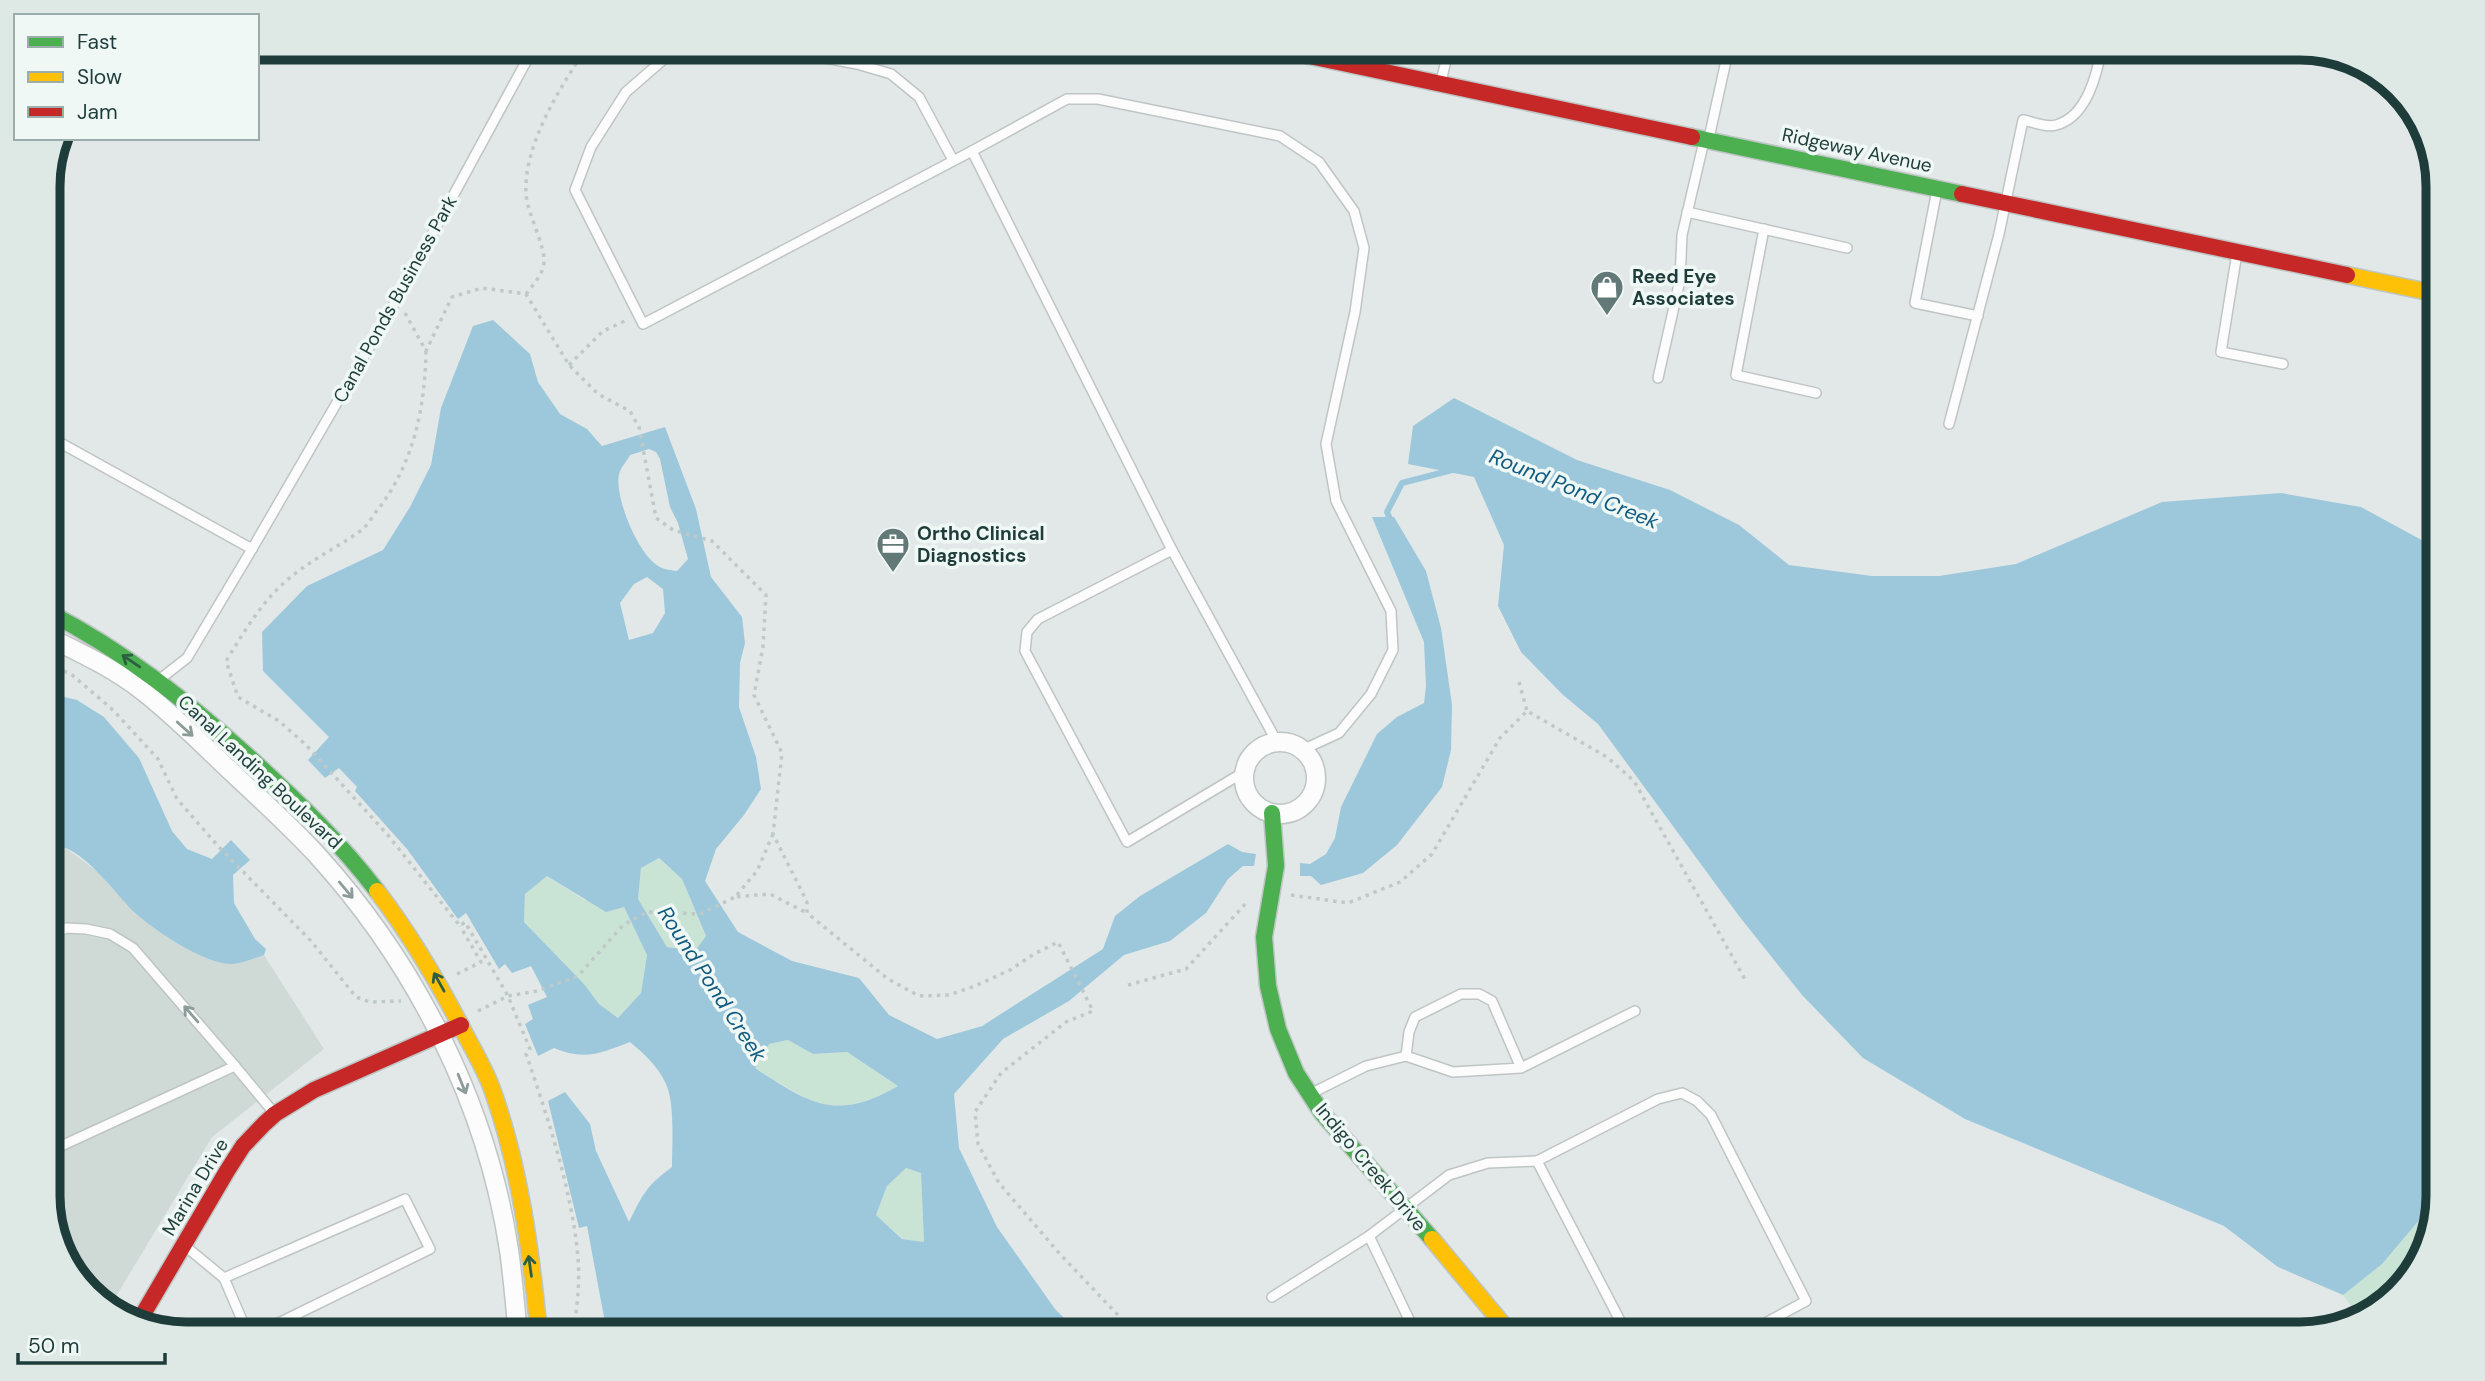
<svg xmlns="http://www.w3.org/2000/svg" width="2485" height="1381" font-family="'DM Sans',sans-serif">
	<rect width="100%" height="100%" fill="#e2e8e7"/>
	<polygon fill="#cfdad7" points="54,845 67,849 98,872 135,913 232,964 264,955 324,1049 212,1137 109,1308 70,1272 48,1204 48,847"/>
	<g fill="#c9e4d5">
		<polygon points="658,858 682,879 706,937 695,951 667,947 638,899 641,868"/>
		<polygon points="547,876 584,900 624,907 647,955 641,993 618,1018 599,1004 584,984 524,922 525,894"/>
		<path d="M788 1040 813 1054 847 1052 898 1086C833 1122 813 1104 755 1068L769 1044Z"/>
		<polygon points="2438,1081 2438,1196 2419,1264 2369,1315 2360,1318 2343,1295 2343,1281 2432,1117"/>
		<polygon points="906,1168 921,1173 924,1242 903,1239 876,1215 887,1186"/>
	</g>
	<g fill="#9dc8dc" fill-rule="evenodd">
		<path d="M493 320 530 354 538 382 560 414 587 429 602 446 665 427 696 509 711 577 742 617 745 643 740 663 739 707 756 757 761 789 744 815 716 849 705 881 738 932 792 961 859 978 889 1015 937 1039 993 1023 1100 957 1115 916 1140 896 1228 844 1242 852 1256 854 1254 866H1243L1228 879 1206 913 1170 941 1124 955 1069 1001 1003 1039 954 1094 959 1148 997 1227 1055 1309 1080 1334 607 1333 587 1226 579 1228 548 1101 565 1092 590 1124 596 1151 629 1222C643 1194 646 1186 672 1167 672 1146 675 1103 666 1084 658 1066 644 1054 630 1042 601 1053 585 1061 554 1048L538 1056 525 1024 533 1019 528 1005 547 997 531 966 512 973 505 964 499 969 466 913 458 919 407 849 355 791 357 787 339 768 325 778 308 760 329 737 263 671 262 632 307 586 383 550 410 507 431 465 441 408 473 326ZM649 449 656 452 660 459 670 507 678 523 688 559 677 571C672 570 665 570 660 567 639 557 614 497 619 474 621 467 627 461 630 455ZM647 577 663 589 665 613 653 633 629 640 620 603 634 584ZM659 858 682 879 706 936 695 951 667 947 638 899 641 868ZM547 876 606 912 624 907 647 955 641 993 618 1018 599 1004 584 984 524 922 525 894ZM788 1040 813 1054 847 1052 898 1086C836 1122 810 1104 755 1068L769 1044ZM906 1168 921 1173 924 1242 902 1239 876 1215 887 1186Z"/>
		<polygon points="1454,398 1577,460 1670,490 1739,525 1789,565 1872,576 1939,576 2016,564 2162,502 2281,493 2361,507 2438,549 2438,1081 2432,1117 2431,1206 2382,1264 2343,1295 2278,1267 2224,1226 1965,1119 1863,1058 1802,995 1739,916 1598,724 1562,694 1521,652 1498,606 1504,545 1474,477 1408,464 1413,426"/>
		<polygon points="1372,517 1394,517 1426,571 1441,628 1452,705 1451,750 1442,787 1397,845 1363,873 1321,885 1311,876 1300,876 1300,863 1310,864 1326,854 1335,838 1341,807 1377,734 1397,717 1424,703 1426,686 1424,642"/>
		<path d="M48 693 77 700 104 717 139 758 172 831 187 849 212 859 231 840 250 860 233 875 234 903 255 939 266 949 264 955C255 958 243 963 233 964 205 965 154 930 134 912 116 895 76 837 48 847Z"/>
	</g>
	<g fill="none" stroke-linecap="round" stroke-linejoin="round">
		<g stroke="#9dc8dc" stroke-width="6">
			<polyline points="1392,524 1387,512 1402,483 1452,470"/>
			<polyline points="986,1027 1107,950"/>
		</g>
		<defs>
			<g id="lane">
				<polyline points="695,47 664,59 626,92 591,147 575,190 643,324 972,151 1172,550 1277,742"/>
				<polyline points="767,47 857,64 891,74 919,97 953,160"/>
				<polyline points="1759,47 1772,47"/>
				<polyline points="1441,82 1449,47"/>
				<polyline points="1709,138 1729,47"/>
				<polyline points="972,151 1067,99 1098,99 1280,136 1319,162 1354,211 1364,248 1355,312 1326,444 1336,501 1391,611 1393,650 1371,694 1339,733 1302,750"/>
				<polyline points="1937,190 1915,303 1978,316"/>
				<polyline points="1687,212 1847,248"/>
				<polyline points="1764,229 1736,375 1816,393"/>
				<polyline points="2237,253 2221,352 2283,364"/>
				<polyline points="1658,378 1680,280 1682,235 1704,141"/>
				<path d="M1949 424 1999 234 2023 120C2033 122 2048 128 2056 125 2087 117 2097 74 2102 47"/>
				<polyline points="48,436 252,549"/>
				<polyline points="1172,550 1038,619 1027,632 1025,651 1127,842 1244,772"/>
				<polyline points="160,679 187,658 252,549 397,299 534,47"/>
				<polyline points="48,937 66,928 86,929 110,934 133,948 235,1066"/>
				<polyline points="1521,1068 1453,1072 1406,1056 1409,1032 1415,1017 1461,994 1479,994 1492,1001 1521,1068 1635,1011"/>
				<polyline points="1310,1094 1366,1066 1406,1056"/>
				<polyline points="48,1152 235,1066 274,1113"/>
				<polyline points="1537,1161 1658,1099 1682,1093 1697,1101 1711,1115 1806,1301 1745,1334"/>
				<polyline points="1369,1236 1449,1175 1488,1163 1537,1161 1627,1334"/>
				<polyline points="185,1246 224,1278 248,1334"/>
				<polyline points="224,1278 405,1199 430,1249 256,1334"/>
				<polyline points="1272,1297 1369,1236 1416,1334"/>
			</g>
			<g id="street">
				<path d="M48 637C81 653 115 669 144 692 177 718 207 749 238 778 265 803 292 828 317 855 416 964 487 1104 509 1250 513 1277 515 1306 518 1334"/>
				<circle cx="1280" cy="778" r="36"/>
			</g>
			<g id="fast">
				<polyline points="1692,137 1962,194"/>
				<path d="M48 612C124 651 189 703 251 759 296 800 340 842 377 891"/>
				<polyline points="1272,813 1276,866 1264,937 1268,986 1278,1029 1296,1073 1322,1113 1432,1239"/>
			</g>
			<g id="slow">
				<polyline points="2347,275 2438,294"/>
				<path d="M377 891C412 937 440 985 466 1036 475 1053 485 1070 492 1089 520 1167 531 1252 539 1334"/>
				<polyline points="1432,1239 1511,1334"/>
			</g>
			<g id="jam">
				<polyline points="1267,47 1692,137"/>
				<polyline points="1962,194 2347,275"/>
				<polyline points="139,1321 227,1171 243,1146 264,1124 275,1114 314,1090 461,1025"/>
			</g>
		</defs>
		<use href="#lane" stroke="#bfc5c4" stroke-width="12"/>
		<use href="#street" stroke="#bfc5c4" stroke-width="21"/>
		<use href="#fast" stroke="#bdc6c4" stroke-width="19"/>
		<use href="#slow" stroke="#bdc6c4" stroke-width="19"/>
		<use href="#jam" stroke="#bdc6c4" stroke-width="19"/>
		<g stroke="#bfc9c7" stroke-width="3.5" stroke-dasharray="3.5 5" stroke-linecap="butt">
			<path d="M526 294C533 285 544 273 544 261 545 246 527 212 526 194 523 145 561 86 587 47"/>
			<polyline points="405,313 426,351 452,297 482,288 526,294 569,365 598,394 630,411 639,427 656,518 673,530 712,541 766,595 763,647 754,695 782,753 773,834 807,902 807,913 888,979 919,996 949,995 975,986 1010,970 1034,954 1058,942 1093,1011 1066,1022 1001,1073 975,1112 978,1144 999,1183 1059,1253 1136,1334"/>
			<path d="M426 351C425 407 414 462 379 508 374 514 369 523 363 529 343 544 320 555 300 570 266 594 247 627 226 661L238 697 279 721 306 745 387 834 460 926 465 922 508 996 530 1049 526 1054C548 1118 572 1190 578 1258 580 1284 577 1309 573 1334"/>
			<polyline points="569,365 603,331 627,320"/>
			<polyline points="48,665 71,674 114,711 158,759 177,799 217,845 311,941 356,997 370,1002 401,1001"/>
			<polyline points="1519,682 1527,711"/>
			<polyline points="773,834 757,871 735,897 770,894 807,913"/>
			<polyline points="1291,895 1348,903 1400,882 1432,854 1500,738 1527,711 1607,757 1634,781 1747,983"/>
			<polyline points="457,974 481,962 460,926"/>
			<polyline points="1128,985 1186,969 1248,901"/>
			<polyline points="478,1011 508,996 537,991 578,976 623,925 647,912 700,914 735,897"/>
		</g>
		<use href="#lane" stroke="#fbfcfb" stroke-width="9"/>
		<use href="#street" stroke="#fbfcfb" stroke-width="18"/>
		<use href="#fast" stroke="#4caf50" stroke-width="16"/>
		<use href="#slow" stroke="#ffc107" stroke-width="16"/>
		<use href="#jam" stroke="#c62828" stroke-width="16"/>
	</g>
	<defs><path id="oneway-shaft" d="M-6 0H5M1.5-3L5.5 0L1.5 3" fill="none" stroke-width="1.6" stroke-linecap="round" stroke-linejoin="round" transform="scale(1.75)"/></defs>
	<g stroke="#2c5f41">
		<use href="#oneway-shaft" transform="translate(131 661) rotate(-146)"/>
		<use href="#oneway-shaft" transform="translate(439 982) rotate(-119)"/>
		<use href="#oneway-shaft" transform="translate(530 1266) rotate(-98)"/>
	</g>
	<g stroke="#8c9c9a">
		<use href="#oneway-shaft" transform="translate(185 729) rotate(42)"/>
		<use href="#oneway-shaft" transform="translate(346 890) rotate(50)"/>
		<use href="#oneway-shaft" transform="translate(191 1014) rotate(-131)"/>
		<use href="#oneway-shaft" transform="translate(462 1084) rotate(68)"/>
	</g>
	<defs>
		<symbol id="shop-pin" viewBox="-11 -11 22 30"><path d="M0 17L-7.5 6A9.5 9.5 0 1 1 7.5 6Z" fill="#637977" stroke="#eff8f5"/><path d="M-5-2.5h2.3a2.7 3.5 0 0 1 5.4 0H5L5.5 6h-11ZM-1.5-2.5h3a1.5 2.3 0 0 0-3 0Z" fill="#fff"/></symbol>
		<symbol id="office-pin" viewBox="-11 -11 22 30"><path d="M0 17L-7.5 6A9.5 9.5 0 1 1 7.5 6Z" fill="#637977" stroke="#eff8f5"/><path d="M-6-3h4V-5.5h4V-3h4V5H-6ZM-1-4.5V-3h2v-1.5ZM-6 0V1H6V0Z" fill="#fff"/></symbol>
	</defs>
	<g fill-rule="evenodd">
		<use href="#shop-pin" x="1588" y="268" width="38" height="52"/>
		<use href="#office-pin" x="874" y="525" width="38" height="52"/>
	</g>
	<g text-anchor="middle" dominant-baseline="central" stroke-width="7" stroke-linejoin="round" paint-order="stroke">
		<g font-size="19" fill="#1e3d3a" stroke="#eff8f5">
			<text transform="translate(1857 150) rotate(12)">Ridgeway Avenue</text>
			<text transform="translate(395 299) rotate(-61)">Canal Ponds Business Park</text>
			<text transform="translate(260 772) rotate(43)">Canal Landing Boulevard</text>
			<text transform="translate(1371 1167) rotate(50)">Indigo Creek Drive</text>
			<text transform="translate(195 1187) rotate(-59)">Marina Drive</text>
		</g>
		<g font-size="19" font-weight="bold" fill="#1e3d3a" stroke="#eff8f5" text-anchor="start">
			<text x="1632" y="276">Reed Eye<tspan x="1632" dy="22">Associates</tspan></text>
			<text x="917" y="533">Ortho Clinical<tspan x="917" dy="22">Diagnostics</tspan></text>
		</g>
		<g font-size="21" font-style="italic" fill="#115a7f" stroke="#eff8f5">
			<text transform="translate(1574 489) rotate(22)">Round Pond Creek</text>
			<text transform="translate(712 984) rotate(57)">Round Pond Creek</text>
		</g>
	</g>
	<path d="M0 0H2485V1381H0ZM186 60H2300A126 126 0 0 1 2426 186V1196A126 126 0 0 1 2300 1322H186A126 126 0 0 1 60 1196V186A126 126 0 0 1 186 60Z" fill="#dee9e6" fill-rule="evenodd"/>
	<path fill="none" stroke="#1e3d3a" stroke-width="9" d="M186 60H2300A126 126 0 0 1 2426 186V1196A126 126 0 0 1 2300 1322H186A126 126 0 0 1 60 1196V186A126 126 0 0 1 186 60Z"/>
	<rect x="14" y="14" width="245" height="126" fill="#eff8f5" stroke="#9badaa" stroke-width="2"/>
	<rect x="28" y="37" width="35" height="10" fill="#4caf50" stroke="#9badaa" stroke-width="2"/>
	<text x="77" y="49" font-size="21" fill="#1e3d3a">Fast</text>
	<rect x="28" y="72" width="35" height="10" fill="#ffc107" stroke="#9badaa" stroke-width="2"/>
	<text x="77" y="84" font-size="21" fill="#1e3d3a">Slow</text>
	<rect x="28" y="107" width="35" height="10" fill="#c62828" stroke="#9badaa" stroke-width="2"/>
	<text x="77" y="119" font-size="21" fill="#1e3d3a">Jam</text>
	<path d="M18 1353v10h147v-10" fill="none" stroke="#1e3d3a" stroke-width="3.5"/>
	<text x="28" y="1353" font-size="21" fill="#1e3d3a" stroke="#eff8f5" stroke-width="5" paint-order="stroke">50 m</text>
</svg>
